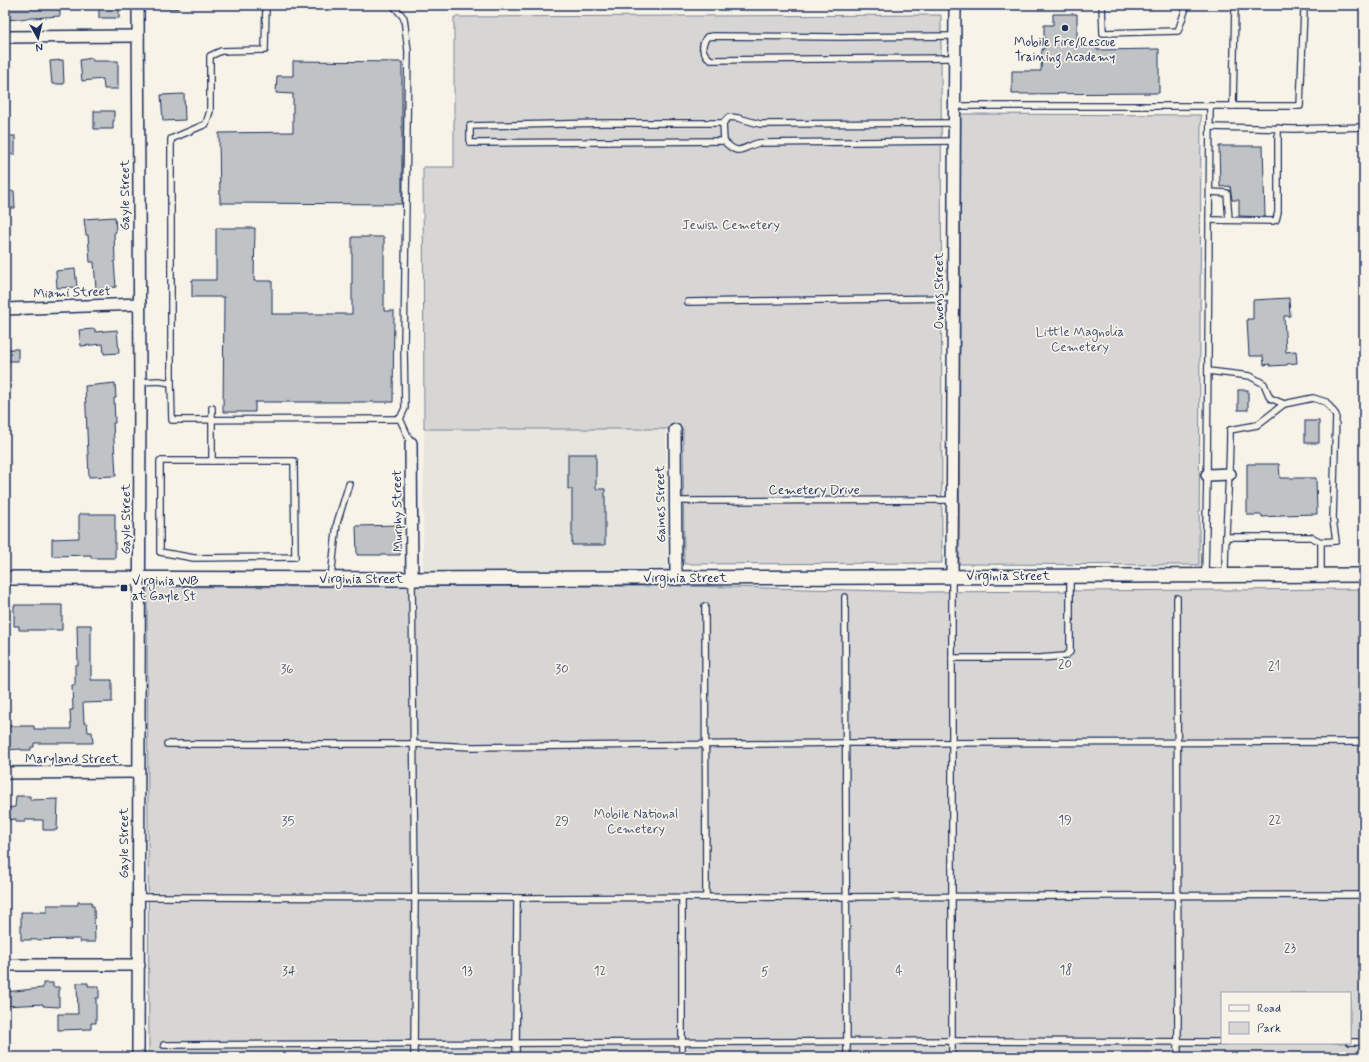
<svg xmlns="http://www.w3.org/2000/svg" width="1369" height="1062" font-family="Mynerve,sans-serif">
	<rect width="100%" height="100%" fill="#f7f3e8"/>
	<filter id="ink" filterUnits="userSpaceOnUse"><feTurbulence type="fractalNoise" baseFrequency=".025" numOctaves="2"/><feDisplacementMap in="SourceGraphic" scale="8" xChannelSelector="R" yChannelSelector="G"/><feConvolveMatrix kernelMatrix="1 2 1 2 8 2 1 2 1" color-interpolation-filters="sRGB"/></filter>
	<g filter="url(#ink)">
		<polygon fill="#e6e5de" points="424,429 666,429 667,571 423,572"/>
		<g fill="#d7d6d4" stroke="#798299" fill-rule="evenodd">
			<polygon points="941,15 942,563 684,564 683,429 424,429 423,167 454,167 454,17"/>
			<polygon points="961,114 1201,115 1199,565 959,564"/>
			<path d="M687 586 927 592 1364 589V1057H149L147 587ZM1222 993H1350V1043H1222Z"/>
		</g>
		<g fill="#c0c3c5" stroke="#1b2f5e">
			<polygon points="5,5 60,5 60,16 5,20"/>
			<rect x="99" y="5" width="20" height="13"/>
			<polygon points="1053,14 1077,14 1077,46 1097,46 1097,50 1159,49 1159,93 1012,94 1012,71 1041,71 1042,49 1044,49 1044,25 1053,25"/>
			<polygon points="92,58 93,61 118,61 118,89 104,89 103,79 82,81 80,60"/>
			<polygon points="63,60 64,84 52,84 50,61"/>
			<polygon points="293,61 402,62 402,204 220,203 219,133 293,132 293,94 276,93 277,76 293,76"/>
			<polygon points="184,94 185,120 163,121 161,95"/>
			<polygon points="94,111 114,111 114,121 113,121 113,129 94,129"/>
			<rect x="5" y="136" width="10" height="18"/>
			<polygon points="1219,146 1263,146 1265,217 1239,216 1239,200 1232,200 1230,186 1220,187"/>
			<polygon points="14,191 15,208 5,208 5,192"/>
			<polygon points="115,217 116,232 114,233 115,261 114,261 116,287 96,289 94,262 90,262 88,235 86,235 84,219"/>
			<polygon points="216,228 255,228 254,281 272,281 272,314 352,314 352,237 384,237 384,311 394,311 393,402 255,402 255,412 223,412 224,297 192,297 192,280 216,280"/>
			<polygon points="75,269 77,287 57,288 56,271"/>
			<polygon points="1289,298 1290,316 1284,316 1286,352 1296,351 1297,363 1287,364 1287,365 1270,366 1270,364 1264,365 1263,356 1249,356 1247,319 1253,319 1253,300"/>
			<polygon points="95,329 95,332 117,330 119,353 104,354 103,344 81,346 79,330"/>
			<rect x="5" y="349" width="13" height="12"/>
			<polygon points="115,383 116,398 114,398 115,423 113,423 116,476 89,477 85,386"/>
			<rect x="1238" y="390" width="10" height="20"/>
			<rect x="1305" y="421" width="14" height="22"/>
			<polygon points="568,454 596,454 596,489 605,489 605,545 572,545 572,489 568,489"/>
			<polygon points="1247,464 1279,464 1280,478 1316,478 1317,514 1280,515 1280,516 1262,517 1262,515 1247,515"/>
			<polygon points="79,514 115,514 115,558 91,558 91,555 52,556 52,539 79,538"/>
			<polygon points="400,525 400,555 357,555 356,526"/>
			<polygon points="14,605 62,605 62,630 19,630 19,626 14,626"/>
			<polygon points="77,625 91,625 91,680 112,680 112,702 83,703 84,723 87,723 88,732 92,732 93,743 34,743 34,747 31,747 31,750 21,750 21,749 5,750 5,726 34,726 34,729 71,729 70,710 73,710 72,685 75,685 75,665 78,665"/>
			<polygon points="16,796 30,796 30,800 58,799 57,830 43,830 43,820 25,820 25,822 16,822 16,819 5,820 5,808 15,807"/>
			<polygon points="78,902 92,902 91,906 94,906 95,942 80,942 80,939 21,940 21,912 47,912 47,905 78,905"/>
			<polygon points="43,983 53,983 53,987 59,987 59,1007 43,1006 43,1004 5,1006 5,992 43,988"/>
			<polygon points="77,983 88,983 88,986 99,986 99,998 96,998 96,1023 91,1023 91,1029 58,1030 58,1014 78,1014"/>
		</g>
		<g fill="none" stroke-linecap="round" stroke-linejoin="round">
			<defs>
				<g id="service">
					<polyline points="162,5 176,5"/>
					<polyline points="266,5 265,50 221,51 210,56 210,111 206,124 171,139 171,383 172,420 400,419"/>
					<polyline points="393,5 404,18 408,51 404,348 405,408 400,419 411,443"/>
					<polyline points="1102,5 1103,33 1178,31 1187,5"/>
					<path d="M955 58 711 60C702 53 700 46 707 37L713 36 840 37 955 36"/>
					<polyline points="954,106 1300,106 1304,10 1299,5"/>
					<polyline points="1233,106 1235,5"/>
					<polyline points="723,123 605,123 470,126 470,143 724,141"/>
					<polyline points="1210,127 1294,129 1364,127"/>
					<path d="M954 141 758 143C741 148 739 157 724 141L723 123 729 117 738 118 760 124 954 123"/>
					<polyline points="1210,192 1227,193 1229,220"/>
					<polyline points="1209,220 1273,221 1276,220 1278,212 1278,128"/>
					<polyline points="688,302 953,298"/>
					<polyline points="1208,371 1250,376 1264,384 1270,398 1284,404 1313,398 1326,402 1336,415 1333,520 1336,541 1321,542 1321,575"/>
					<polyline points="140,382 159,381 171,383"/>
					<polyline points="212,408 212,461"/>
					<polygon points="160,461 294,461 295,557 194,558 160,552"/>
					<polyline points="675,501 953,500"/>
					<polyline points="1226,537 1311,537 1321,542"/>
					<polyline points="1205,575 1207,475 1210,106"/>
					<path d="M1225 575C1225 527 1230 479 1230 430L1257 425 1284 404"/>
					<polyline points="331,578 337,523 349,484"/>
					<polyline points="412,579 415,898 414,1057"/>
					<polyline points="845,597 847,1057"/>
					<polyline points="1177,598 1178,1057"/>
					<polyline points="705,606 706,897"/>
					<polyline points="952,658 1040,658 1065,656 1070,652 1070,576"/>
					<polyline points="167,744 414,744 473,747 846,743 1364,742"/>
					<polyline points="139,897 517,898 1364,895"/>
					<polyline points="682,898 682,1057"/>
					<polyline points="1350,1042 1364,1042"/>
					<polyline points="164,1045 952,1041 1222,1042"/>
					<polyline points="516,1057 517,898"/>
					<polyline points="952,1057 952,577"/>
				</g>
				<g id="minor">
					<polyline points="138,5 140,382 138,1057"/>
					<polyline points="5,37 138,36"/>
					<polyline points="5,309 140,304"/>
					<polyline points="675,430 676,578"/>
					<polyline points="411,443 412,579"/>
					<polyline points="1207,475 1230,474"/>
					<polyline points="952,577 955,5"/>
					<polyline points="5,773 138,772"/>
					<polyline points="5,965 139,965"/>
				</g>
				<polyline id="tertiary" points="5,578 412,579 1364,575"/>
			</defs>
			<use href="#service" stroke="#1b2f5e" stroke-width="8"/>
			<use href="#minor" stroke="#1b2f5e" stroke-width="14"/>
			<use href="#tertiary" stroke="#1b2f5e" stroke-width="16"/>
			<use href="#service" stroke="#f7f3e8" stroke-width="5.5"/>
			<use href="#minor" stroke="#f7f3e8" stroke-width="11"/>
			<use href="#tertiary" stroke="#f7f3e8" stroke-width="13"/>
		</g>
	</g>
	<g fill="#1b2f5e" stroke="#f7f3e8" stroke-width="1.5">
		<circle cx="1065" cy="28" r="4"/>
		<rect x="120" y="584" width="8" height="8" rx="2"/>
	</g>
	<g text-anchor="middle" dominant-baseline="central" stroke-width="3.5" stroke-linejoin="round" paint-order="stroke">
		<g font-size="13" fill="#1b2f5e" stroke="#f7f3e8">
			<text x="1065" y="42">Mobile Fire/Rescue<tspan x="1065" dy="15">Training Academy</tspan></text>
			<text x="132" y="581" text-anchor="start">Virginia WB<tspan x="132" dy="15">at Gayle St</tspan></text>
		</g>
		<g font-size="13" fill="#1b2f5e" stroke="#f7f3e8">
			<text transform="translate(125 195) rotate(-90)">Gayle Street</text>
			<text transform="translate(939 291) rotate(-90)">Owens Street</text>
			<text transform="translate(72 293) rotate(-2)">Miami Street</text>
			<text x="814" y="490">Cemetery Drive</text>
			<text transform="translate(661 504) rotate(-91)">Gaines Street</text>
			<text transform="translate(398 511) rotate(-91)">Murphy Street</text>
			<text transform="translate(126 519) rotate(-90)">Gayle Street</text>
			<text x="1008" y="576">Virginia Street</text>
			<text x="685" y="578">Virginia Street</text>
			<text x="361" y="579">Virginia Street</text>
			<text x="72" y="759">Maryland Street</text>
			<text transform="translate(124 843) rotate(-90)">Gayle Street</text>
		</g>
		<g font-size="13" fill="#415076" stroke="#f7f3e8">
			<text x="731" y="225">Jewish Cemetery</text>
			<text x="1080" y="332">Little Magnolia<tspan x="1080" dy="15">Cemetery</tspan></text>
			<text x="1065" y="664">20</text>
			<text x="1274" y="666">21</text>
			<text x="287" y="669">36</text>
			<text x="562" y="669">30</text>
			<text x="636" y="814">Mobile National<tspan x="636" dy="15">Cemetery</tspan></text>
			<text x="1065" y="820">19</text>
			<text x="1275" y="820">22</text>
			<text x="288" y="821">35</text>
			<text x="562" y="821">29</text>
			<text x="1290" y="948">23</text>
			<text x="1066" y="970">18</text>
			<text x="289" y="971">34</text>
			<text x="467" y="971">13</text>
			<text x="600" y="971">12</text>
			<text x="899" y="971">4</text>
			<text x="765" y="972">5</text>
		</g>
	</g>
	<rect width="1369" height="1062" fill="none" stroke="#f7f3e8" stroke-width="20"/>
	<rect x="10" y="10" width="1349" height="1042" fill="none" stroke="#1b2f5e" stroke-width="1.5" filter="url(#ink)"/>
	<rect x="1221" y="992" width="130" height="52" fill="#f7f3e8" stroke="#9fa5b1"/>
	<rect x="1229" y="1005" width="20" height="6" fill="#f7f3e8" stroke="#9fa5b1"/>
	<text x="1257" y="1012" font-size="12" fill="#1b2f5e">Road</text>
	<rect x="1229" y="1022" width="20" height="12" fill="#d7d6d4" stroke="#9fa5b1"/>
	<text x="1257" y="1032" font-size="12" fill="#1b2f5e">Park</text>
	<g transform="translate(38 38) rotate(172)" stroke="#f7f3e8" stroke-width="3" paint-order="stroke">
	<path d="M0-3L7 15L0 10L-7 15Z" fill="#1b2f5e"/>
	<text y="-6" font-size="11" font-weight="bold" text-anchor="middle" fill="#1b2f5e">N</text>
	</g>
</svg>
